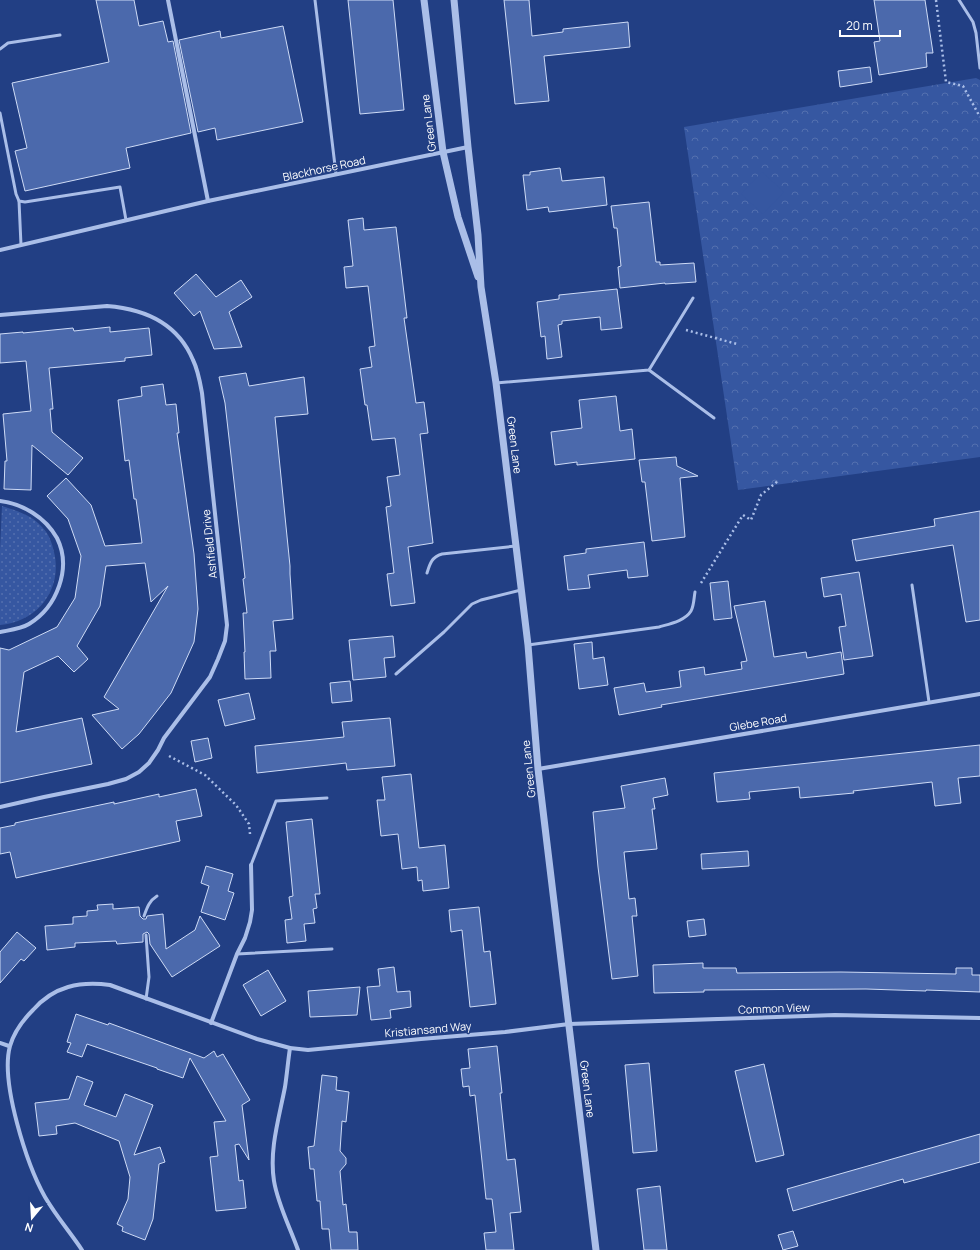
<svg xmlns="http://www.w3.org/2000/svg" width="980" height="1250" font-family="Manrope,sans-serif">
	<defs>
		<pattern id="grass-dots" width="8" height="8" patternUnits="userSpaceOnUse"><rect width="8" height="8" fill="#3657a1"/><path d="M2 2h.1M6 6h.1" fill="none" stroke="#5470af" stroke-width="1.8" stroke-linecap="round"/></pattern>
		<pattern id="forest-crowns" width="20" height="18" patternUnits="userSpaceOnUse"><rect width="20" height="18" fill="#3657a1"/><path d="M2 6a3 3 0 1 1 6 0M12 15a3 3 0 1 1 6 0" fill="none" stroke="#5470af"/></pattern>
	</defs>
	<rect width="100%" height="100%" fill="#223f84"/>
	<path fill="url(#grass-dots)" d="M2 506C17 511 32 515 42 527 49 534 52 543 54 552 63 589 38 622 0 625V551Z"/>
	<polygon fill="url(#forest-crowns)" points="976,78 980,80 980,457 738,490 684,127"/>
	<polygon fill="#3657a1" points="762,172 784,192 763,214 741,194"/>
	<g fill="#4b69ac" stroke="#cedbf6">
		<polygon points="96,0 134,0 139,26 163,21 168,42 173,41 191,133 126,148 130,168 25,191 15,151 27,148 12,83 109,62"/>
		<polygon points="348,0 393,0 404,110 360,114"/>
		<polygon points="504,0 529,0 532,36 563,32 563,29 628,22 630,47 544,56 549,101 515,104"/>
		<polygon points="874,0 925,0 933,53 926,53 927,67 879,75 874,42 880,41"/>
		<polygon points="283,26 303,122 217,140 215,128 198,132 179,40 220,31 221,38"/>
		<polygon points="870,67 872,82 840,87 838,71"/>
		<polygon points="560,168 562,181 604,177 607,205 549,212 548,207 527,210 523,175 530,175 530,172"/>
		<polygon points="649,202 656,262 660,262 660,265 694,263 696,282 665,284 665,283 620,288 618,267 621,266 617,228 614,228 611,206"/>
		<polygon points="363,218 364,230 396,227 407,318 404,318 416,403 424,402 428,433 420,434 433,543 408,547 415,603 391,606 387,574 394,573 386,507 391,506 387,477 400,475 395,438 372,440 367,405 365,405 360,369 372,367 369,347 375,346 368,286 346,288 344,267 353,266 348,220"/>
		<polygon points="196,274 216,297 241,280 252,297 229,312 242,347 214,349 200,311 194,316 174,293"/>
		<polygon points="617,289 622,328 601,330 600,317 562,321 562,324 558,325 562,357 547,359 545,336 541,337 537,302 559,299 559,295"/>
		<polygon points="110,327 110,332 149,328 152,355 125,358 125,361 49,368 53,409 50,409 52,432 83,458 68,475 32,445 31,490 4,489 5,461 7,461 3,414 31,411 26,361 0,363 0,334 23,332 23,333 73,328 74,331"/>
		<polygon points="246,373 249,386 304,377 308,414 275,417 290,566 290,574 293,619 273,621 276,651 270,651 271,678 245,679 244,652 245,652 243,613 247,613 243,579 245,578 225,403 219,377"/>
		<polygon points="163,384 166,405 176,404 179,433 177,433 194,554 198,609 194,642 171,693 139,734 122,749 92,715 119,709 104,697 168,586 151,602 145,563 106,566 100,606 77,646 88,659 74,672 58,656 24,672 16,732 82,718 92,764 0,783 0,648 9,650 57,627 75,598 81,556 68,519 47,496 66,478 91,505 105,546 142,543 136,499 134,499 129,460 125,461 118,400 142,396 141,387"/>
		<polygon points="616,396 620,431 632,429 635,459 577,465 577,462 555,465 551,432 582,428 579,400"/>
		<polygon points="676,457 677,466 698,476 680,478 685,537 652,541 645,482 642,482 639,460"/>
		<polygon points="980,511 980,620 966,622 953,545 856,561 852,540 935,526 934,519"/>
		<polygon points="644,542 648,576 628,578 627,570 588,575 590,588 568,590 564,556 586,553 586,549"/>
		<polygon points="859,572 873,656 844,660 839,627 846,626 841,594 824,597 821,578"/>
		<polygon points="728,581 732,618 714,620 710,583"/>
		<polygon points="765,601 774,657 806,652 807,658 841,652 844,674 661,705 662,707 619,715 614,688 644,683 646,692 681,687 679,671 704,667 705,675 742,669 741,662 747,661 734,606"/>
		<polygon points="393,636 395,657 384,658 386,677 353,680 349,640"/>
		<polygon points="592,642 593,659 604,657 608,685 579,689 574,644"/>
		<polygon points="350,681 352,701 332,703 330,683"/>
		<polygon points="249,693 255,719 225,726 218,700"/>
		<polygon points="390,718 395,766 347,770 346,763 257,773 255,746 344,737 342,722"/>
		<polygon points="208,738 212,758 195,762 191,741"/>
		<polygon points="980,745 980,776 958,778 961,803 935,806 932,782 853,791 854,793 800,798 799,787 749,792 750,799 717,802 714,773"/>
		<polygon points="411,774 419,848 445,845 449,888 423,891 422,880 418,881 417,867 402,869 398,834 381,836 377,800 385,800 382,777"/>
		<polygon points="665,778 668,795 653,798 655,809 652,809 657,849 624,852 629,899 635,898 637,916 632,916 638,976 612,979 598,867 593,812 625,808 621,786"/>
		<polygon points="196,789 202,816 176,821 180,841 16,878 10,852 0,854 0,828 15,825 15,823 114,802 114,804 159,794 159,797"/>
		<polygon points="312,819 320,894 315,894 317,908 313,909 315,923 304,924 306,941 287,943 285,920 292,919 289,897 293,896 286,822"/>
		<polygon points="748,851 749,866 702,869 701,854"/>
		<polygon points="206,866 233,874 228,891 234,893 225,920 201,912 209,886 201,883"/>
		<polygon points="113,904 113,909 139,907 140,916 143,919 146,919 147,916 163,914 166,949 195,930 200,916 220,946 172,977 150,944 149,934 147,932 143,934 143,942 117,944 116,941 75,943 75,947 47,950 45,926 73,924 73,917 87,916 87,911 98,910 97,905"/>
		<polygon points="479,907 484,952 490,951 496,1004 470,1007 462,930 451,932 449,910"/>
		<polygon points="704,919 706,935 689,937 687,921"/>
		<polygon points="17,932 36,948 24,961 21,959 0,983 0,952"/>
		<polygon points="703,963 703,968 736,968 737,973 841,972 956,974 956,968 972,968 972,975 980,975 980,992 926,990 926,991 866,989 704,990 704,992 654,993 653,965"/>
		<polygon points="394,967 397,992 410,991 411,1007 390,1010 391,1018 371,1020 367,987 380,986 378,969"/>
		<polygon points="268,970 286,1001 261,1016 243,985"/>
		<polygon points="360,987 357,1015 310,1017 308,991"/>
		<polygon points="76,1014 108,1025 109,1023 204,1058 214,1051 217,1057 223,1054 250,1100 242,1105 249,1160 239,1144 235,1145 239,1181 243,1180 246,1208 216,1211 210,1157 218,1156 214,1122 226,1121 190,1058 183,1078 157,1069 157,1068 87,1044 82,1057 67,1052 71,1043 67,1042"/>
		<polygon points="497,1046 502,1093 500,1093 507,1160 515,1159 521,1212 510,1213 514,1250 486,1250 484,1233 496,1232 492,1199 486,1199 475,1095 470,1096 469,1086 463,1087 461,1069 470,1068 468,1049"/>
		<polygon points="649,1063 657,1151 633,1153 625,1065"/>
		<polygon points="764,1064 784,1155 756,1162 735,1071"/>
		<polygon points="322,1075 337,1077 336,1090 349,1092 346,1122 342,1121 340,1151 346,1158 346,1164 340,1171 343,1205 346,1204 349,1232 357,1232 358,1250 331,1250 329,1229 322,1229 320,1201 317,1201 314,1169 310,1169 308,1147 314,1146"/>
		<polygon points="77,1076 93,1082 84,1105 116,1117 125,1094 153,1105 134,1155 160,1147 165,1162 159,1164 153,1219 145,1240 122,1231 123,1227 117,1224 128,1199 130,1177 119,1141 75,1123 56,1126 57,1134 39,1136 35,1103 69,1099"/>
		<polygon points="980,1134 980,1162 904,1183 903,1179 793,1211 787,1189"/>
		<polygon points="660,1186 667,1250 644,1250 637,1189"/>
		<polygon points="793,1231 798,1246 783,1250 778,1235"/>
	</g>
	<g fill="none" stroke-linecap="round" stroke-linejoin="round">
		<g stroke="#aabee8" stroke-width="2.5" stroke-dasharray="2 3" stroke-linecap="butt">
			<polyline points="936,0 946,82 963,86 980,117"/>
			<polyline points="686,330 737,344"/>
			<polyline points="701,583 743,515 751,520 761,495 778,481"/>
			<polyline points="169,756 205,775 236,805 249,824 250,834"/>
		</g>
		<g stroke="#aabee8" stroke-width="3">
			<polyline points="315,0 336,174"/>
			<polyline points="959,0 973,22 976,33 980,68"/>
			<polyline points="0,49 8,43 60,35"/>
			<polyline points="0,113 16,194 19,201 25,202 120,187 126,220"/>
			<polyline points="19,201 21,245"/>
			<polyline points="649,370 714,418"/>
			<polyline points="496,383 649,370 693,298"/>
			<path d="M427 573C430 563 432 557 442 554L516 546"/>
			<polyline points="912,585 929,702"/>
			<path d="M528 645 659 627C669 624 685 621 691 611 694 606 694 597 695 592"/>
			<polyline points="396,674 444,632 472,604 481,600 521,590"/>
			<polyline points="251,865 276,801 327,798"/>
			<path d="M144 916C147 908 149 901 157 896"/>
			<polyline points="146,935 149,977 146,999"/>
			<polyline points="237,954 332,949"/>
		</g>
		<g stroke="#aabee8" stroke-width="4">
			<polyline points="168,0 208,201"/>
			<polyline points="0,250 208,201 468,147"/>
			<path d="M0 315 107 306C145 309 178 324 193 360 198 370 200 382 202 393L227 625 225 641 218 659 210 677 164 738 158 750 149 763 139 772 126 779 108 784 44 797 0 807"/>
			<path d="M0 501C23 504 45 517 57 538 72 568 57 607 29 624 21 629 10 630 0 632"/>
			<polyline points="538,769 980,694"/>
			<polyline points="211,1023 237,954 245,938 250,922 252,910 251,865"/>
			<polyline points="0,1043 9,1046"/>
			<path d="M290 1048C288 1061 287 1074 285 1087 279 1118 269 1150 274 1181 278 1205 290 1227 298 1250"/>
			<path d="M82 1250C70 1232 56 1216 45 1197 27 1165 0 1082 10 1046 14 1032 23 1020 33 1010 54 986 80 981 110 985L257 1039 290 1048 308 1050 421 1039 505 1032 569 1024 835 1015 980 1018"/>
		</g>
		<g stroke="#aabee8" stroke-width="7">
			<polyline points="424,0 443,152 458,217 478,277"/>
			<polyline points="454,0 468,147 478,235 481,287 496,383 516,546 528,645 538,769 596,1250"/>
		</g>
	</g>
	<g text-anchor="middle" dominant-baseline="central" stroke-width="3" stroke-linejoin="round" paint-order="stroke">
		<g font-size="11" fill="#fff" stroke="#223f84">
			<text transform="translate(428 123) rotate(-97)">Green Lane</text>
			<text transform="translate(324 168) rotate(-12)">Blackhorse Road</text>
			<text transform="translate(515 445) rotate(83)">Green Lane</text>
			<text transform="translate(209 544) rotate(-96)">Ashfield Drive</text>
			<text transform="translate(758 722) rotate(-10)">Glebe Road</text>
			<text transform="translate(528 769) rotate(-96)">Green Lane</text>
			<text transform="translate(774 1008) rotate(-2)">Common View</text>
			<text transform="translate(428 1029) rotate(-5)">Kristiansand Way</text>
			<text transform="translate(588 1089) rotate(83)">Green Lane</text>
		</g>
	</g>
	<g transform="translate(32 1218) rotate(198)" stroke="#223f84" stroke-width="3" paint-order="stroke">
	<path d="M0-3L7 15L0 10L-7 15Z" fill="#ffffff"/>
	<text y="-6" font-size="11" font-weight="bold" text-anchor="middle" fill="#ffffff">N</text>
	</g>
	<path d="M840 30v6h60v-6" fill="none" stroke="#ffffff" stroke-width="2"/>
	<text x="846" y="30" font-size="12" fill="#ffffff" stroke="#223f84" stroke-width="3" paint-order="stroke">20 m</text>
</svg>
